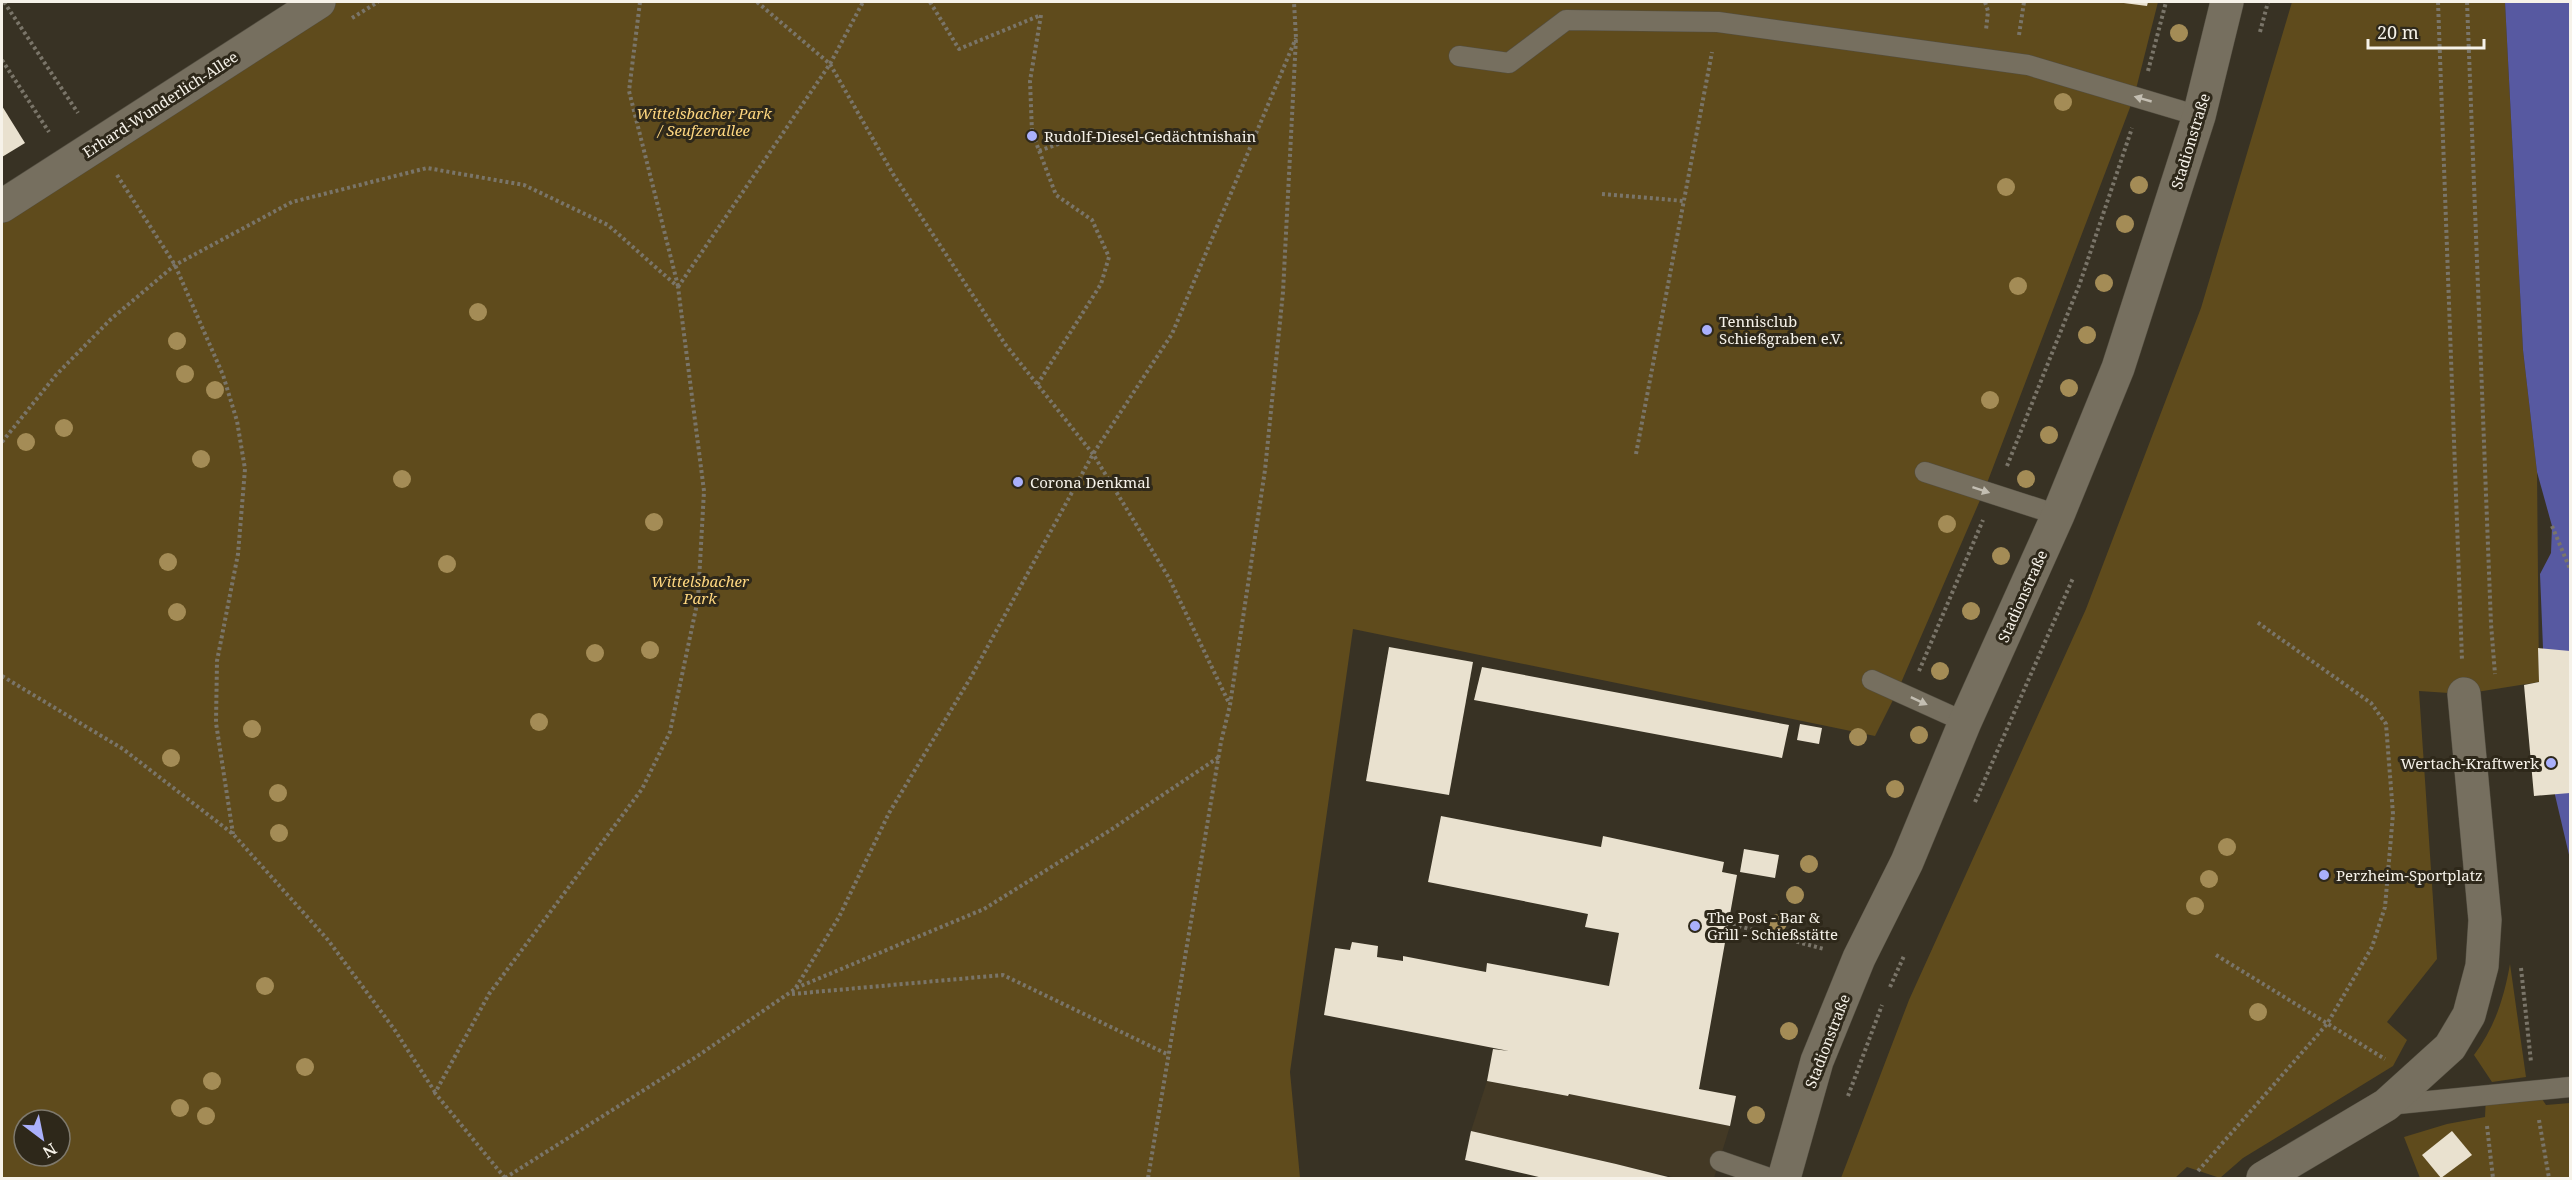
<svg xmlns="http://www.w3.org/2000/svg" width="2572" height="1180" font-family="'Noto Serif',serif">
	<rect width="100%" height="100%" fill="#383224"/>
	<polygon fill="#433925" points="1487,1081 1568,1096 1569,1094 1730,1126 1714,1178 1677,1178 1471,1131"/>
	<g fill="#5f4b1c" fill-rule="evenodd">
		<path d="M303 2H2158L2134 97 1984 491 1897 692 1875 736 1353 629 1290 1072 1300 1178H2V196ZM24 1120H60V1156H24Z"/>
		<polygon points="2292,2 2505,2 2523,350 2537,472 2539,682 2464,694 2419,691 2437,959 2387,1022 2407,1040 2393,1066 2243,1158 2220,1178 2187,1167 2175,1178 1841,1178 1909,1000 2086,609 2201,308"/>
		<path d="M2510 964 2526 1077 2492 1082 2474 1055C2495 1027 2504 998 2510 964Z"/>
		<polygon points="2538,1093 2546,1105 2570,1103 2570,1178 2420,1178 2404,1137 2447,1124 2485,1117 2486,1096"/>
	</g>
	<polygon fill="#5759a1" points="2505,2 2570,2 2570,859 2555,795 2543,648 2540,574 2551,553 2552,526 2537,472 2523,350"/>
	<g fill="#e9e1cf">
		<polygon points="2116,2 2148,2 2147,6"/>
		<polygon points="2,106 25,143 2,157"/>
		<polygon points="1389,647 1473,662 1449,795 1366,781"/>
		<polygon points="2538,648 2570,651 2570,793 2534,796 2524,685 2539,682"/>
		<polygon points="1482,667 1789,725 1782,758 1474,700"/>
		<polygon points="1800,724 1822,728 1819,744 1797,740"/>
		<polygon points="1441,816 1601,847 1603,836 1724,862 1722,872 1737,875 1699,1089 1736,1096 1730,1126 1569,1094 1568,1096 1487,1081 1493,1049 1509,1051 1324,1015 1335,948 1350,950 1352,942 1378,946 1377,957 1403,961 1403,956 1486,972 1487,963 1609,986 1619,933 1585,927 1588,914 1428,882"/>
		<polygon points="1744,849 1779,855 1775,878 1740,872"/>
		<polygon points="1471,1131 1616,1164 1672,1178 1543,1178 1465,1160"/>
		<polygon points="2452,1131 2472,1155 2441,1178 2422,1155"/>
	</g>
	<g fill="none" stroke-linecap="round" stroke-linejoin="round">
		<defs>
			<g id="service">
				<polyline points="1459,56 1509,63 1566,20 1718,22 2028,65 2199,116"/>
				<polyline points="1925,472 2058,515"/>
				<polyline points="1872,680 1965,722"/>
				<polyline points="2388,1105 2570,1087"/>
				<polyline points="1720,1161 1769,1178"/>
			</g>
			<g id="minor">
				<polyline points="2,206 319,2"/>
				<polyline points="2263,1178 2386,1105 2450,1047 2469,1015 2482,966 2485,920 2464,694"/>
			</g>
			<polyline id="tertiary" points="1784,1178 1817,1061 1859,958 1907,862 1965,722 2058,515 2118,368 2199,116 2227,2"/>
		</defs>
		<use href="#service" stroke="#534e41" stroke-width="21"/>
		<use href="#minor" stroke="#534e41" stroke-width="34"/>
		<use href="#tertiary" stroke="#534e41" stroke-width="34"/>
		<g stroke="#7a7569" stroke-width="4" stroke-dasharray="3 3" stroke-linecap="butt">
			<polyline points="4,2 78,113"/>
			<polyline points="640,2 629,91 678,286"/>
			<polyline points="757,2 830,64 893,174 1005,344 1093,454 1169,578 1229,703"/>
			<polyline points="930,2 959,49 1041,15 1030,81 1032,132 1056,195 1092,220 1109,257 1101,284 1037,385"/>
			<polyline points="1985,2 1988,11 1986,30"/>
			<polyline points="2438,2 2462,660"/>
			<polyline points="2467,2 2491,624 2495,674"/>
			<polyline points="352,18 378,2"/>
			<polyline points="2260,32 2268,2"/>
			<polyline points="2019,35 2024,2"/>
			<polyline points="2,60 49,132"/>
			<polyline points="2148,71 2166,2"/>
			<polyline points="1039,151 1064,142"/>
			<polyline points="117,175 175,265 223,375 237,421 245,469 238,554 217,661 216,723 233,834"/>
			<polyline points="1602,194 1684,201"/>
			<polyline points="678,287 830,64 863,2"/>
			<polyline points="2,442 56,375 111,319 175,265 292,202 427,168 524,185 608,225 678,287 704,491 698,599 670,732 642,789 489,994 435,1093 505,1178"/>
			<polyline points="1636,454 1712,52"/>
			<polyline points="2007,466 2080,283 2132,128"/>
			<polyline points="2552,526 2570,569"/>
			<polyline points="1919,671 1983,520"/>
			<polyline points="2,676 123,749 233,834 328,940 394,1029 435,1092"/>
			<polyline points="1975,802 2073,578"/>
			<polyline points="1727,923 1824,949"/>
			<polyline points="2216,955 2385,1059"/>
			<polyline points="2521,968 2531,1062"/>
			<polyline points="1890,987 1904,956"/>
			<polyline points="796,988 984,909 1109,831 1219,757"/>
			<polyline points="792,994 1003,975 1169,1055"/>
			<polyline points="1848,1096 1882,1005"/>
			<polyline points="2539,1120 2549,1178"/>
			<polyline points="2487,1126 2493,1178"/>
			<polyline points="2198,1171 2327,1024 2372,947 2385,907 2393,814 2386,724 2371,703 2257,622"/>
			<polyline points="505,1178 696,1057 795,989 839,917 889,813 971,677 1093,454 1172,334 1296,38"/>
			<polyline points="1148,1178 1221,742 1230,705 1265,470 1283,292 1296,38 1294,2"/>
		</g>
		<use href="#service" stroke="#766f5f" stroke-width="20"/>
		<use href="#minor" stroke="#766f5f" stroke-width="33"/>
		<use href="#tertiary" stroke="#766f5f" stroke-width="33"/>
	</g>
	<g fill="#a48c56">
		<circle cx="2179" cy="33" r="9"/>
		<circle cx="2063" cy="102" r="9"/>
		<circle cx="2139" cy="185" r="9"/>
		<circle cx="2006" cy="187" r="9"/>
		<circle cx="2125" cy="224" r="9"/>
		<circle cx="2104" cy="283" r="9"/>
		<circle cx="2018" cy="286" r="9"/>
		<circle cx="478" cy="312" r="9"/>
		<circle cx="2087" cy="335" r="9"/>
		<circle cx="177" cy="341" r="9"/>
		<circle cx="185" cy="374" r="9"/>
		<circle cx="2069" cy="388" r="9"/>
		<circle cx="215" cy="390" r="9"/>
		<circle cx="1990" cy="400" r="9"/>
		<circle cx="64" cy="428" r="9"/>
		<circle cx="2049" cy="435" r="9"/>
		<circle cx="26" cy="442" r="9"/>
		<circle cx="201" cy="459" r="9"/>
		<circle cx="402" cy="479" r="9"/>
		<circle cx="2026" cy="479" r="9"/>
		<circle cx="654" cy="522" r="9"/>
		<circle cx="1947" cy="524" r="9"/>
		<circle cx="2001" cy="556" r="9"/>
		<circle cx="168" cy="562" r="9"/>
		<circle cx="447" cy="564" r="9"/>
		<circle cx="1971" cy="611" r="9"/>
		<circle cx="177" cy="612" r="9"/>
		<circle cx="650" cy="650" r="9"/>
		<circle cx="595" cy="653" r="9"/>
		<circle cx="1940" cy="671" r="9"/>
		<circle cx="539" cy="722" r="9"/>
		<circle cx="252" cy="729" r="9"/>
		<circle cx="1919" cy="735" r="9"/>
		<circle cx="1858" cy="737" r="9"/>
		<circle cx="171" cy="758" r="9"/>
		<circle cx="1895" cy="789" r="9"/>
		<circle cx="278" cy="793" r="9"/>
		<circle cx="279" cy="833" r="9"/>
		<circle cx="2227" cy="847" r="9"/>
		<circle cx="1809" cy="864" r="9"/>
		<circle cx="2209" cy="879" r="9"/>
		<circle cx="1795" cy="895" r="9"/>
		<circle cx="2195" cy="906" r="9"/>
		<circle cx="1778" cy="923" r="9"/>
		<circle cx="265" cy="986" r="9"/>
		<circle cx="2258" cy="1012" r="9"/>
		<circle cx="1789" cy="1031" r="9"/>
		<circle cx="305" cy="1067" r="9"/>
		<circle cx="212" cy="1081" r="9"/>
		<circle cx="180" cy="1108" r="9"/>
		<circle cx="1756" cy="1115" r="9"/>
		<circle cx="206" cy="1116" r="9"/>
	</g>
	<defs><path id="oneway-solid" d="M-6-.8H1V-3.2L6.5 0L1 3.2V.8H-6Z" transform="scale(1.5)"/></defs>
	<g fill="#c3beb2">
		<use href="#oneway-solid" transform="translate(2143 99) rotate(-164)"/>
		<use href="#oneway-solid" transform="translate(1981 490) rotate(18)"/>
		<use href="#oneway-solid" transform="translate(1919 701) rotate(25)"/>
	</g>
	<g fill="#aab0fb" stroke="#2e281a" stroke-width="2">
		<circle cx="1032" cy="136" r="6"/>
		<circle cx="1707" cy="330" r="6"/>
		<circle cx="1018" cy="482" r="6"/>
		<circle cx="2551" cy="763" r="6"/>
		<circle cx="2324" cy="875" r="6"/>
		<circle cx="1695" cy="926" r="6"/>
	</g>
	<g text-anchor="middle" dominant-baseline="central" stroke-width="6" stroke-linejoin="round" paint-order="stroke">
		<g font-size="15" fill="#f6f2e9" stroke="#2e281a">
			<text transform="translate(160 104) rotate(-33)">Erhard-Wunderlich-Allee</text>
			<text transform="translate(2190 141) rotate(-73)">Stadionstraße</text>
			<text transform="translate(2022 596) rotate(-66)">Stadionstraße</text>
			<text transform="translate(1827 1041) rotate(-69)">Stadionstraße</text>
		</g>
		<g font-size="15" font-style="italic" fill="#fdd67f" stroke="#2e281a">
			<text x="704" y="113">Wittelsbacher Park<tspan x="704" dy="17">/ Seufzerallee</tspan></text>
			<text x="700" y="581">Wittelsbacher<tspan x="700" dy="17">Park</tspan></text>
		</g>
		<g font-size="15" fill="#f6f2e9" stroke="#2e281a" text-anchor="start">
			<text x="1044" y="136">Rudolf-Diesel-Gedächtnishain</text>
			<text x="1719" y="321">Tennisclub<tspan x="1719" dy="17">Schießgraben e.V.</tspan></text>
			<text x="1030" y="482">Corona Denkmal</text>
			<text x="2539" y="763" text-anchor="end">Wertach-Kraftwerk</text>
			<text x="2336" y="875">Perzheim-Sportplatz</text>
			<text x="1707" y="917">The Post - Bar &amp;<tspan x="1707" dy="17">Grill - Schießstätte</tspan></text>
		</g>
	</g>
	<rect width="2572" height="1180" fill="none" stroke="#f6f2e9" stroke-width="6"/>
	<g transform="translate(42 1138) rotate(148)"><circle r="28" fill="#2e281a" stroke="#7e796d" stroke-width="1.5"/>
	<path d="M0-4.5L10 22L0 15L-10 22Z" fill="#aab0fb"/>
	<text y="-9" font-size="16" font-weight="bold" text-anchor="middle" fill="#f6f2e9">N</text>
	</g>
	<path d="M2368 39v9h116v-9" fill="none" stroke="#f6f2e9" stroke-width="3"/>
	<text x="2377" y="39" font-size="18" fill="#f6f2e9" stroke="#2e281a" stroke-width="4.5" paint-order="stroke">20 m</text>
</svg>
